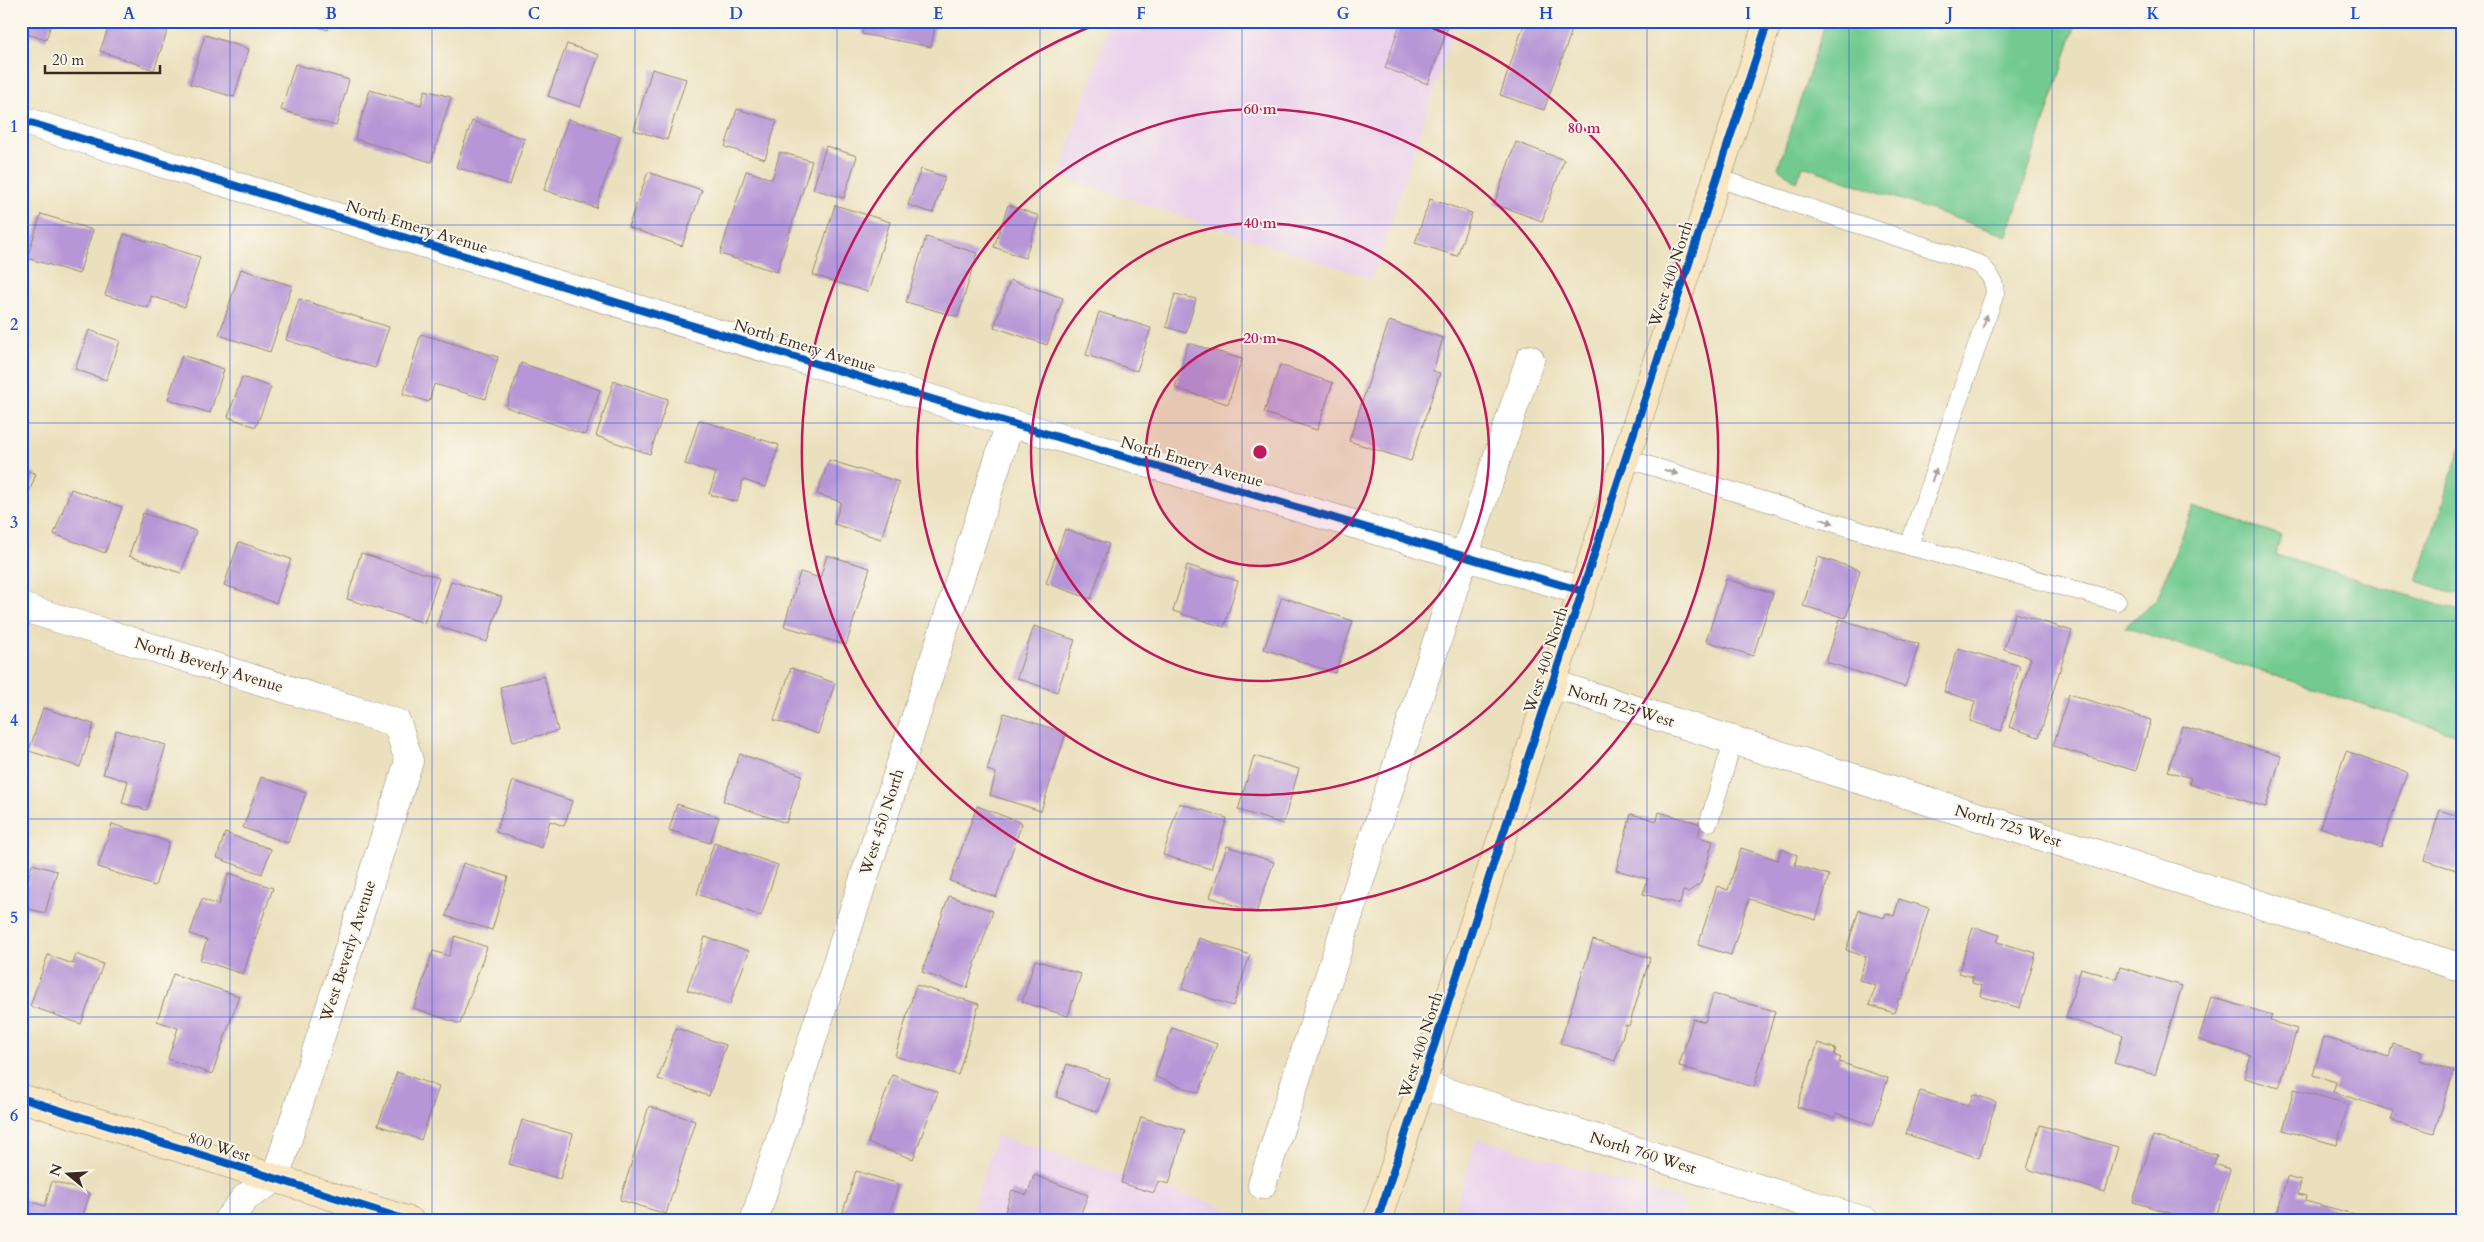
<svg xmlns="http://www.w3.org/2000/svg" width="2484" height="1242" font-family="Cardo,serif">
	<rect width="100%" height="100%" fill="#fbf7ec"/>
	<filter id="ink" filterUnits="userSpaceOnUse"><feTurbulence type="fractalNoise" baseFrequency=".02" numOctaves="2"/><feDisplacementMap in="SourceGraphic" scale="10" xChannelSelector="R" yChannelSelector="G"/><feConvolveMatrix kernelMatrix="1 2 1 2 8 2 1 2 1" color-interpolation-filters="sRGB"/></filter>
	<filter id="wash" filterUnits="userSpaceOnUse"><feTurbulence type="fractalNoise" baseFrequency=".0096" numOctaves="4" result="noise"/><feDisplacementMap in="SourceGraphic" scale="20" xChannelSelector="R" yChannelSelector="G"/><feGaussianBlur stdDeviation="1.12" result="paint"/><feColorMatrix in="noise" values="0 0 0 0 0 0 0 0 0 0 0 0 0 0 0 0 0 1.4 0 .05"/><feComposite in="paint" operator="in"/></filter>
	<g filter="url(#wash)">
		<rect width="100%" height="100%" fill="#ebe0bd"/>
		<g fill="#ead1ec">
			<polygon points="1110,21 1457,21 1372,279 1059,176"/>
			<polygon points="996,1136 1269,1221 969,1221"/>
			<polygon points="1477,1138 1685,1201 1679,1221 1451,1221"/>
		</g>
		<g fill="#72ca90" stroke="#567a57">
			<polygon points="1826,21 2077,21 2007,236 1803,166 1797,182 1778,168"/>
			<polygon points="2460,448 2463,449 2463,596 2417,581"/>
			<polygon points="2193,507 2281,535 2276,555 2463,612 2463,737 2125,627 2157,599"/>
		</g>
		<g id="blocks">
			<g fill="#b696d6">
				<polygon points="21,21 52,21 46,40 21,32"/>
				<polygon points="111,21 147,21 168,29 154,70 100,51"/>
				<polygon points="298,21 330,21 328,30"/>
				<polygon points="864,21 936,21 931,47 862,34"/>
				<polygon points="1401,21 1450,21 1428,84 1385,68"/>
				<polygon points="1525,21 1546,21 1572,30 1544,110 1500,95"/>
				<polygon points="205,35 249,49 234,97 190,84"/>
				<polygon points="567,44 599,55 580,107 548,96"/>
				<polygon points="295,64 349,80 336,126 281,110"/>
				<polygon points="652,69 686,79 667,140 634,130"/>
				<polygon points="370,90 421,105 425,90 451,97 431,162 355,139"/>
				<polygon points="737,109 777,121 765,159 725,147"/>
				<polygon points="568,119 620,136 596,208 544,190"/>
				<polygon points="472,121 525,139 510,185 456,167"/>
				<polygon points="1516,142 1564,160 1542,221 1494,204"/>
				<polygon points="826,146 857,156 844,198 813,189"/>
				<polygon points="780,152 812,161 777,272 720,254 746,171 772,179"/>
				<polygon points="921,169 945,177 933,213 908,205"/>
				<polygon points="648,172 702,190 682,246 628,227"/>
				<polygon points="1430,199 1472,213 1457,256 1415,243"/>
				<polygon points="835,205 890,222 868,292 813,275"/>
				<polygon points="1008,205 1039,216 1025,258 994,247"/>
				<polygon points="41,214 93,230 79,274 27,258"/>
				<polygon points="124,234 200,257 185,307 151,296 148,308 105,295"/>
				<polygon points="926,237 977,253 958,317 906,302"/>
				<polygon points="241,269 292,286 270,352 219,335"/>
				<polygon points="1010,280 1063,298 1047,345 994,327"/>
				<polygon points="1175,294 1196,299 1186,333 1166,327"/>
				<polygon points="299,299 389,327 375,368 286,340"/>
				<polygon points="1099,312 1151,328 1137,371 1086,355"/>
				<polygon points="1389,321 1443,338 1433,371 1440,373 1411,461 1349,441"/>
				<polygon points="89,330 120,341 106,380 75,369"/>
				<polygon points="421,334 498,357 486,399 434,384 429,402 403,394"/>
				<polygon points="1188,343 1242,359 1228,404 1175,388"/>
				<polygon points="182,355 224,369 210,413 168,399"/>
				<polygon points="521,363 600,390 585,435 506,407"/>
				<polygon points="1280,365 1333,383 1317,430 1264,413"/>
				<polygon points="242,377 271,387 256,427 228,417"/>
				<polygon points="614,381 668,399 650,454 596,436"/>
				<polygon points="699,420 779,445 766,487 743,480 737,502 709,494 716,473 685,464"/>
				<polygon points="829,460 899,482 881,539 834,524 841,502 817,494"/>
				<polygon points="21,468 36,474 21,513"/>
				<polygon points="71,489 122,507 105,553 54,534"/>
				<polygon points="143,513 196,531 181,573 129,556"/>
				<polygon points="1065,529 1109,544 1091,599 1046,583"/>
				<polygon points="239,542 291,559 276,603 224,585"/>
				<polygon points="361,553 439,578 424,623 347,599"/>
				<polygon points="827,555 870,568 846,645 784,626 800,572 820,578"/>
				<polygon points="1818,557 1860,570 1846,618 1803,606"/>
				<polygon points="1187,565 1238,581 1224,627 1173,611"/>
				<polygon points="1726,579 1773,593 1753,656 1706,641"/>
				<polygon points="451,581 502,597 487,642 437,626"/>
				<polygon points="1282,597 1353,621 1335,673 1264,649"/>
				<polygon points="2015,613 2072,631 2039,737 2009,727 2031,658 2004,649"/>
				<polygon points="1840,619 1919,644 1905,687 1826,662"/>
				<polygon points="1034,626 1075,640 1057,692 1017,678"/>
				<polygon points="1958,648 2020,666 2001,731 1970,721 1975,701 1944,692"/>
				<polygon points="791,668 835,683 818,734 774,720"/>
				<polygon points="544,676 558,731 513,742 500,687"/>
				<polygon points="2069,694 2151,720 2136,771 2053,746"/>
				<polygon points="43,708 94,724 80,767 29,751"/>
				<polygon points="1004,713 1066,733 1041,811 990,795 996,773 987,770"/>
				<polygon points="2182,726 2281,756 2266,807 2189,784 2191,778 2168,771"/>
				<polygon points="116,730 166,745 147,810 122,803 128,781 103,774"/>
				<polygon points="2346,751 2407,772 2381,848 2320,827"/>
				<polygon points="740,754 802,775 786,823 723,801"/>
				<polygon points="1254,756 1299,769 1283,824 1238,810"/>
				<polygon points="261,777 306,793 288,843 243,828"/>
				<polygon points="513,781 572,801 564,826 550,821 542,848 496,832"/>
				<polygon points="1179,803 1227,818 1211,869 1163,855"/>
				<polygon points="677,804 719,817 710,843 669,830"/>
				<polygon points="977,806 1022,823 996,897 950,881"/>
				<polygon points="2440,810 2463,818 2463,872 2424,860"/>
				<polygon points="1659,812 1701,824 1698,837 1713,841 1701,883 1688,892 1683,891 1680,904 1643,894 1648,879 1616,870 1631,814 1657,821"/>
				<polygon points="112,824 169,842 155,886 98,867"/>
				<polygon points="225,833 271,849 262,874 217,858"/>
				<polygon points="714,843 778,865 761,916 697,894"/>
				<polygon points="1227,846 1274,862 1256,913 1210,897"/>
				<polygon points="1741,848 1778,860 1781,849 1797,855 1795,865 1829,875 1816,920 1749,899 1731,955 1698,945 1717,886 1728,890"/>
				<polygon points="463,863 508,877 492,930 446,916"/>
				<polygon points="32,864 57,871 45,913 21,907"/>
				<polygon points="229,873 273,888 243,974 200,960 207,940 190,934 202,899 218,905"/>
				<polygon points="949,896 993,911 967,988 922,972"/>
				<polygon points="1899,899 1929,908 1901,999 1899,998 1894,1013 1869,1005 1876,986 1859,980 1866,957 1846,950 1859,910 1884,918 1886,913 1894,916"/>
				<polygon points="1973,927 2000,935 1997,942 2036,953 2020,1008 1980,996 1982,986 1972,983 1973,977 1959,973"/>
				<polygon points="455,936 487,947 460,1024 414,1008 433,951 449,956"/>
				<polygon points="705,937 749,951 730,1004 687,990"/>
				<polygon points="1199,938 1250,955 1233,1006 1182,989"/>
				<polygon points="1593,940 1650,958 1629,1026 1626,1025 1615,1061 1560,1043"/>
				<polygon points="76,954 103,964 81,1024 30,1006 48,955 73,964"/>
				<polygon points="1035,960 1081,974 1068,1016 1022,1002"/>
				<polygon points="2120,967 2182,986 2155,1075 2114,1063 2123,1035 2066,1018 2081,968 2116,979"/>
				<polygon points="173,974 239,996 212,1074 168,1059 178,1028 157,1021"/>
				<polygon points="916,985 979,1004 958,1075 895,1056"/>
				<polygon points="1713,994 1775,1011 1754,1087 1679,1066 1693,1019 1705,1022"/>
				<polygon points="2211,997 2272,1015 2270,1021 2297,1029 2279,1088 2244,1078 2251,1056 2199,1040"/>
				<polygon points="676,1028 726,1045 709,1096 658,1079"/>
				<polygon points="1172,1028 1217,1044 1199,1093 1155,1077"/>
				<polygon points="2324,1037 2389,1057 2393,1044 2421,1052 2419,1060 2454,1071 2434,1133 2391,1120 2394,1111 2333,1092 2336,1082 2313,1075"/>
				<polygon points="1818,1043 1836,1049 1834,1055 1841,1058 1839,1062 1888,1078 1873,1125 1836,1113 1835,1118 1797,1107"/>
				<polygon points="1067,1064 1110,1079 1098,1112 1056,1097"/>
				<polygon points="397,1072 439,1087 421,1140 378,1125"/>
				<polygon points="892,1075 938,1092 913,1159 868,1143"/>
				<polygon points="2294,1089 2348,1104 2337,1145 2283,1130"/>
				<polygon points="1920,1091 1969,1106 1973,1094 1996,1102 1979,1158 1906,1134"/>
				<polygon points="649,1106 695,1121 666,1214 620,1200"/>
				<polygon points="1141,1117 1185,1130 1169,1184 1158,1181 1154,1193 1121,1183"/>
				<polygon points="522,1120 573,1134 560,1179 509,1164"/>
				<polygon points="2040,1125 2118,1147 2105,1192 2027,1169"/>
				<polygon points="2153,1136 2217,1155 2214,1164 2230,1169 2215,1221 2168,1221 2170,1213 2133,1202"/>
				<polygon points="856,1171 899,1184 887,1221 840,1221"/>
				<polygon points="1034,1175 1088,1195 1078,1221 1002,1221 1012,1190 1027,1195"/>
				<polygon points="2287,1177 2301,1181 2298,1194 2306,1196 2305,1201 2354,1214 2352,1221 2275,1221"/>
				<polygon points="52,1181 90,1193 81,1221 21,1221 21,1199 45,1206"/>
			</g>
		</g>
	</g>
	<g filter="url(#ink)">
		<use href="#blocks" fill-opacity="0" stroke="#93856e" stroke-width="1"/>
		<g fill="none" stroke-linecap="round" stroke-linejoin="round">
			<defs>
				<g id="lane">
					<path d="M1625 458 1909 546 1995 293C1994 279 1989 273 1979 264L1717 178"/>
					<polyline points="1909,546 2117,601"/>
					<polyline points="1709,822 1733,741"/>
				</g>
				<g id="street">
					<polyline points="21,120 1010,423 1582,591"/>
					<polyline points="21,607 397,723 409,761 275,1179 246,1197 227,1221"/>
					<polyline points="1553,684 2463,968"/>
					<polyline points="1422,1085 1865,1221"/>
					<polyline points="1262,1185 1464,557 1530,359"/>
					<polyline points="754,1221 1010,423"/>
				</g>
				<g id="secondary">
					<polyline points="21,1098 410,1221"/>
					<polyline points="1377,1221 1768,21"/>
				</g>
			</defs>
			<use href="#lane" stroke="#93856e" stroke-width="19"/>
			<use href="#street" stroke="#93856e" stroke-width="29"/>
			<use href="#secondary" stroke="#93856e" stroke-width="29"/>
			<use href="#lane" stroke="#fff" stroke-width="18"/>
			<use href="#street" stroke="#fff" stroke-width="28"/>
			<use href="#secondary" stroke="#f9e7c3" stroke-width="28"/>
			<defs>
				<g id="cycleway">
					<polyline points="21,120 1010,423 1582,591"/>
					<polyline points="21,1098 410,1221"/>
					<polyline points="1377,1221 1768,21"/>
				</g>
			</defs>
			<use href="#cycleway" stroke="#fbf7ec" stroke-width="11"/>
			<use href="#cycleway" stroke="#0057b8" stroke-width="8"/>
		</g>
		<defs><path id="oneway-solid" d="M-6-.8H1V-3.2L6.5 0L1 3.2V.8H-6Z" transform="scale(1.25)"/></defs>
		<g fill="#a79f9a">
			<use href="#oneway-solid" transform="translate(1985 321) rotate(-71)"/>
			<use href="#oneway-solid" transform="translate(1671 472) rotate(17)"/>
			<use href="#oneway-solid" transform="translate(1934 475) rotate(-71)"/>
			<use href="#oneway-solid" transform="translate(1827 521) rotate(17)"/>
		</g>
	</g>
	<path fill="none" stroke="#1d4ed8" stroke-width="1" stroke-opacity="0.55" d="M230 21V1221M432 21V1221M635 21V1221M837 21V1221M1040 21V1221M1242 21V1221M1444 21V1221M1647 21V1221M1849 21V1221M2052 21V1221M2254 21V1221M21 225H2463M21 423H2463M21 621H2463M21 819H2463M21 1017H2463"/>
	<circle cx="1260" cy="452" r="114" fill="#c2185b" fill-opacity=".12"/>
	<g fill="none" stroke="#c2185b" stroke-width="2.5">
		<circle cx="1260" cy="452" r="114"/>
		<circle cx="1260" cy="452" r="229"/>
		<circle cx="1260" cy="452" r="343"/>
		<path d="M1417 22A458 458 0 1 1 1103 22"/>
	</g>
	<g text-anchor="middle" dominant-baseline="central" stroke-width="4" stroke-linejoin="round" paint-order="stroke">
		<g font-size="16" fill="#3b2a1e" stroke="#fbf7ec">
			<text transform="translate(417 227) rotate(17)">North Emery Avenue</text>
			<text transform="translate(1671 274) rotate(-72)">West 400 North</text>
			<text transform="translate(805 346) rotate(17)">North Emery Avenue</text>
			<text transform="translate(1192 462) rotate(16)">North Emery Avenue</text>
			<text transform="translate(1546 660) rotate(-72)">West 400 North</text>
			<text transform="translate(209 665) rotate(17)">North Beverly Avenue</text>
			<text transform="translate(1621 706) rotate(17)">North 725 West</text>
			<text transform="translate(882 822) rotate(-72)">West 450 North</text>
			<text transform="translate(2008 826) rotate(17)">North 725 West</text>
			<text transform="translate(348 951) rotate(-72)">West Beverly Avenue</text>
			<text transform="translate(1421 1045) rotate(-72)">West 400 North</text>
			<text transform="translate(219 1147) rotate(18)">800 West</text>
			<text transform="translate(1643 1153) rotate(17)">North 760 West</text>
		</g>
	</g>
	<circle cx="1260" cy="452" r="8" fill="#c2185b" stroke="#fbf7ec" stroke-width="2.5"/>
	<g font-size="15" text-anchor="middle" font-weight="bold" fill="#c2185b" stroke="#fbf7ec" stroke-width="4" stroke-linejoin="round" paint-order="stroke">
		<text x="1260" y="114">60 m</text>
		<text x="1584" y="133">80 m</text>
		<text x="1260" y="228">40 m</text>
		<text x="1260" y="343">20 m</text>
	</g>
	<rect width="2484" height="1242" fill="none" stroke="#fbf7ec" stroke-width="55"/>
	<g transform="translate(68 1174) rotate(288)" stroke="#fbf7ec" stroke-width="4" paint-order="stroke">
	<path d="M0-4L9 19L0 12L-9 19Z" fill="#3b2a1e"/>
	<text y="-8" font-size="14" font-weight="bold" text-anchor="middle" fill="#3b2a1e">N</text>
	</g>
	<path d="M45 65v8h115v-8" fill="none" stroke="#3b2a1e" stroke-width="2.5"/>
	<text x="52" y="65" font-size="15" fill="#3b2a1e" stroke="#fbf7ec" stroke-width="4" paint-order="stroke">20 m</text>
	<rect x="28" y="28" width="2428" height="1186" fill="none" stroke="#1d4ed8" stroke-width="2"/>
	<g font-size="16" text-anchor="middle" font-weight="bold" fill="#1d4ed8">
		<text x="129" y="19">A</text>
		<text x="331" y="19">B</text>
		<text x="534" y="19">C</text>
		<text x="736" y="19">D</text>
		<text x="938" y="19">E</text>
		<text x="1141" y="19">F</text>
		<text x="1343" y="19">G</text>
		<text x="1546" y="19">H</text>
		<text x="1748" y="19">I</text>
		<text x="1950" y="19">J</text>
		<text x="2153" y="19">K</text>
		<text x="2355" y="19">L</text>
		<text x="14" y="132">1</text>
		<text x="14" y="330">2</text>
		<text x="14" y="528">3</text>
		<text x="14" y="726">4</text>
		<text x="14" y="923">5</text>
		<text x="14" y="1121">6</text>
	</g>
</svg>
